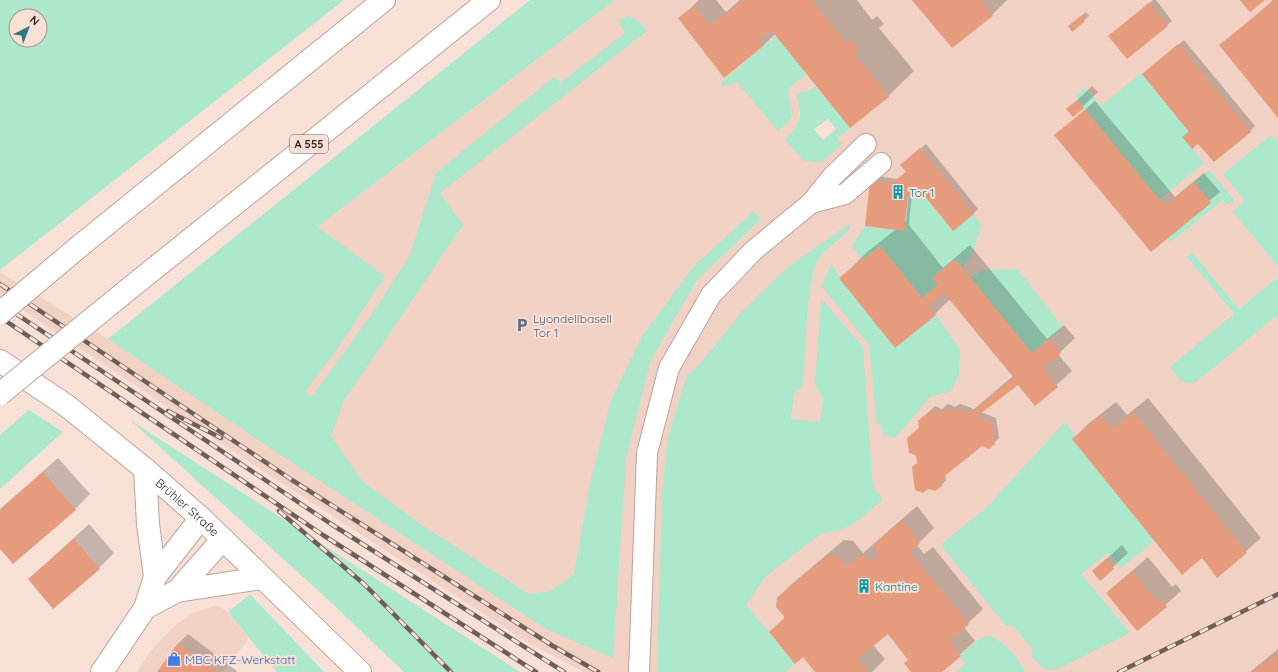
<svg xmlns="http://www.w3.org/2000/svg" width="1278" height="672" font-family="Quicksand,sans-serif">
	<rect width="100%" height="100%" fill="#f8e0d6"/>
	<g fill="#f1d1c3" fill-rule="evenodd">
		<path d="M615 0H1278V143L1271 135 1245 202 1233 212 1278 267V277L1239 309 1192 252 1187 257 1234 314 1272 320 1278 316V672H584L530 644 263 471 0 295V272L108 339 179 386 317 227ZM1086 88 1101 106 1188 132 1182 137 1085 110ZM800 92H807L850 128 837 139 841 144 786 140 797 128 800 107ZM953 231 955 259 932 278 914 288 880 246ZM803 384 794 395 791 419 820 423 823 399 815 384 872 476 719 469Z"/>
		<polygon points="214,606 222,608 227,612 249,638 223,672 137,672 151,651 174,626 193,613"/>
	</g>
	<g fill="#abe8cc" fill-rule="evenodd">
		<path d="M0 0H344L0 270ZM16 16H40V40H16Z"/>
		<polygon points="530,0 615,0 317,227 385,276 338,348 305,391 312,397 379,304 410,255 436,173 554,77 560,83 625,33 618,20 630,16 640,23 647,31 440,193 463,225 343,402 331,436 362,481 423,526 529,594 551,591 574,574 590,483 611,400 642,336 694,266 754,211 761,219 696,281 650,362 626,458 613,658 546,629 276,452 108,339"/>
		<path d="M776 36 807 75C778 92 792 91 791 117L786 124 778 131 737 82 723 86 721 82Z"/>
		<polygon points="1141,73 1189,132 1182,137 1204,163 1159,200 1075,96 1085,88 1101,106"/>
		<path d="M815 86 850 128 837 139 842 144 820 163 803 160 785 140C799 125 804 116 796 96L800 92H807ZM828 119 836 129 823 140 814 129Z"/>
		<polygon points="1271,135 1278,143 1278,267 1233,212 1245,201 1223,174"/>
		<polygon points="1209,170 1234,200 1228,205 1223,200 1171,242 1167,239 1210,202 1194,182"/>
		<polygon points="919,189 952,231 974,214 981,226 972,255 962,268 955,259 932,278 938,285 922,298 880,246 863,259 852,245 865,226 904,231 908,198"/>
		<path d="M849 224 850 228C841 240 825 247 818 260 805 285 806 354 803 384L794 395 791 419 820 422 823 399 815 384 821 299 863 347 872 476 875 490 883 499C864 516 848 533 822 533L766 576 746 605 795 664 785 672H657L662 489 668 437 686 377 702 362 742 312 787 268Z"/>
		<polygon points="1192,252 1239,309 1278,277 1278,316 1271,320 1196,382 1190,383 1182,382 1170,367 1234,314 1187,257"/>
		<polygon points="831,263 839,278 895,348 936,315 960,350 959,374 951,391 930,397 895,438 883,435 881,424 877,424 869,345 822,286"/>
		<polygon points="1017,269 1063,327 1032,353 970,277 983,270"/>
		<polygon points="29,410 63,432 0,489 0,435"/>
		<polygon points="130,420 520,672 404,672 323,595"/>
		<polygon points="1065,422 1075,436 1072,439 1154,541 1121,568 1108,553 1081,574 1130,633 1055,670 1044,669 1031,655 1033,650 1013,626 1006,626 941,545 987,507"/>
		<polygon points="250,594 324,672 277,672 228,612"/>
		<path d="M990 636C1004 641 1019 659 1025 672H956L965 664 960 657V655L982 637Z"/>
	</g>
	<g fill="#0003" fill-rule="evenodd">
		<polygon points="699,0 716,0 726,12 740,0 857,0 872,20 877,16 884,24 879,28 914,71 888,96 775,34 762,47 724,77 680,18"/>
		<polygon points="914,0 1007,0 992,15"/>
		<polygon points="1153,0 1156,0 1172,21 1167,25 1114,32"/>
		<polygon points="1273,0 1278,0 1278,117 1239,30"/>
		<polygon points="1086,12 1089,16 1084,20 1074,22"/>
		<polygon points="1184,40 1255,126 1250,131 1198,143 1183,137 1189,131 1148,70"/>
		<polygon points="1092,86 1098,92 1073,116 1068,109"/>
		<polygon points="1095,101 1175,197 1204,173 1220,192 1151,250 1056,135"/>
		<path d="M926 144 978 209 973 214 919 188 912 193 909 225 943 268 970 245 1047 339 1064 325 1075 338 1058 354 1072 371 1035 404 1018 383 981 412 996 418 999 438 994 443 982 445 945 474 946 480 941 486 918 462 917 455 908 438 920 428 919 421 935 406 942 409 948 404 955 407 960 404 974 409 1013 376 950 299 935 314 895 346 841 278 866 253 896 229 866 225 876 176 898 179 906 172 901 165ZM907 193H909L906 221 904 223Z"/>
		<polygon points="1148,398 1261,538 1218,576 1202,557 1073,439 1088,424 1116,402 1127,415"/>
		<polygon points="58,458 90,494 75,509 0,547 0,509"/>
		<polygon points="917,506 934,528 917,545 924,554 933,547 983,609 964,627 975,641 940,672 912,672 909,659 888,633 873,645 885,659 872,672 817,672 803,656 770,632 785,617 777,598 793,583 844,540 853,541 863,553"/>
		<polygon points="89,524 114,553 99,568 29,579"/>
		<polygon points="1122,545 1128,553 1100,579 1093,571"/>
		<polygon points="1148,557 1172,587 1176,584 1181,591 1137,630 1107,593"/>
		<polygon points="188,634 237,671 236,672 158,672 178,644"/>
		<polygon points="1278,649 1278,672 1250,672"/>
	</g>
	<g fill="#e69c7c">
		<polygon points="743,0 811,0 847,44 852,40 859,50 854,54 889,97 850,128 771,30 757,41 762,47 724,78 678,18 694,6 710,26"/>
		<polygon points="912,0 980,0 993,16 952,48"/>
		<polygon points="1240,0 1265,0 1250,12"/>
		<polygon points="1275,0 1278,0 1278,118 1219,45"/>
		<polygon points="1149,3 1168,26 1127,59 1108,36"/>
		<polygon points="1081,16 1085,21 1072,32 1068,26"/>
		<polygon points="1178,44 1251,132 1214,162 1198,144 1192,149 1182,137 1189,132 1142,74"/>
		<polygon points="1077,100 1084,108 1073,117 1066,109"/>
		<polygon points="1085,110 1165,206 1194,182 1211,203 1151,252 1054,135"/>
		<polygon points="920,148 974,214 953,231 919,189 908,198 904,231 865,226 870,181 892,183 906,172 900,165"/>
		<polygon points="880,246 922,298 938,285 932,278 955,259 1032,353 1049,339 1061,353 1043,368 1058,387 1035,406 1018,385 976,417 992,423 995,444 989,449 982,446 941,479 942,486 935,491 928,489 923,493 915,490 912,467 917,463 916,455 909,453 907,438 919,428 918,421 930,411 937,414 943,409 950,411 955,408 969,413 1014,378 944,293 928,305 936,315 895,348 839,278"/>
		<polygon points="1133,412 1247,553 1217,578 1202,558 1182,575 1072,439 1100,416 1112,429"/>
		<polygon points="43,472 76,510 13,564 0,549 0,510"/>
		<polygon points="902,520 920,543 910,552 969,624 949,641 961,656 942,672 911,672 904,663 908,660 888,634 857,659 868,672 815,672 803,657 795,664 769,632 785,618 776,607 777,598 828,555 838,556 847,567 863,554 871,563 880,555 872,546"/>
		<polygon points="74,539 100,569 53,609 28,579"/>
		<polygon points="1106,559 1114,569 1100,581 1092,571"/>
		<polygon points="1132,571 1156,601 1160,598 1167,607 1137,631 1106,593"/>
		<polygon points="178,643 217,672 157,672"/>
		<polygon points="1278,652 1278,672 1253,672"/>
	</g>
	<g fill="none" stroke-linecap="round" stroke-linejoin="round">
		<defs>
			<g id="minor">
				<polyline points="811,203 845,194 881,163"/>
				<polyline points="639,672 647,453 669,368 711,295 753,251 811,203 832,177 866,144"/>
			</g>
			<g id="tertiary">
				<polyline points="145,469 148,524 155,577"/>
				<polyline points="177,591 262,578"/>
				<polyline points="145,608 177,591 223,539"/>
				<polyline points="102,672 145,608 155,577 201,518"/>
			</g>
			<g id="secondary">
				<path id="s1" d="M0 361 67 406 145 469 201 518 360 672"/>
			</g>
			<g id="motorway">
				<polyline points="81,245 384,0"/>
				<polyline points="130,288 489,0"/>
			</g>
		</defs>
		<use href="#minor" stroke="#bca49b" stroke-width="22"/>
		<use href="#tertiary" stroke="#bca49b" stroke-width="24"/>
		<use href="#secondary" stroke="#bca49b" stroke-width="24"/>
		<use href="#motorway" stroke="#bca49b" stroke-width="24"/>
		<use href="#minor" stroke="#fff" stroke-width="20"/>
		<use href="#tertiary" stroke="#fff" stroke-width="22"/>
		<use href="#secondary" stroke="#fff" stroke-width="22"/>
		<use href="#motorway" stroke="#fff" stroke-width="22"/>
		<defs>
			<g id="rail">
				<polyline points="0,284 292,480 553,646 598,672"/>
				<polyline points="0,303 331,524 564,672"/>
				<polyline points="0,317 323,535 536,672"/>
				<polyline points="168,411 221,438"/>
				<polyline points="279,511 365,585 451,672"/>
				<polyline points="1119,672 1278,594"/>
			</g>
		</defs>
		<use href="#rail" stroke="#6c5e58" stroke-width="4.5"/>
		<use href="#rail" stroke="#f8e0d6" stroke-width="3" stroke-dasharray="9" stroke-linecap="butt"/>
		<defs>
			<g id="motorway-bridge">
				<polyline points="0,313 81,245"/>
				<polyline points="0,394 130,288"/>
			</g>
		</defs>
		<use href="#motorway-bridge" stroke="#bca49b" stroke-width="24" stroke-linecap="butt"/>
		<use href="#motorway-bridge" stroke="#fff" stroke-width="22"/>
	</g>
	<defs>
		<symbol id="building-bare" viewBox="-9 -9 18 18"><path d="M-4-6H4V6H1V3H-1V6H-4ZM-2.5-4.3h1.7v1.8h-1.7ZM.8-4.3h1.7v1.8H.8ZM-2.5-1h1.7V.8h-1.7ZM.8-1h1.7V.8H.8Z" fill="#0f9aa8" stroke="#f8e0d6" stroke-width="2.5" paint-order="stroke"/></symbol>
		<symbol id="parking-bare" viewBox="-9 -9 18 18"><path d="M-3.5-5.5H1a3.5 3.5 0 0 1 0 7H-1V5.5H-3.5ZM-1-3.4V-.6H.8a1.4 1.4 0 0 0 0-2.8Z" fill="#5c6f8a" stroke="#f8e0d6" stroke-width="2.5" paint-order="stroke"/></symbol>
		<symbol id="shop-bare" viewBox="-9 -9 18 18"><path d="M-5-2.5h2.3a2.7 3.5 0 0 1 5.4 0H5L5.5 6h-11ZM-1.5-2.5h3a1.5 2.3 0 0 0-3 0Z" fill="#3f7fe0" stroke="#f8e0d6" stroke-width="2.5" paint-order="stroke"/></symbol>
	</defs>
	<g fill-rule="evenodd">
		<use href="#building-bare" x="888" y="182" width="20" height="20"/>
		<use href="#parking-bare" x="512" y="315" width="20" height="20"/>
		<use href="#building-bare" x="854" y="576" width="20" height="20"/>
		<use href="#shop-bare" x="164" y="649" width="20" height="20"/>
	</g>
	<g text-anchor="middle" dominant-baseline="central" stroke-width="4" stroke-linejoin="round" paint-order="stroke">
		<rect fill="#f8e0d6" stroke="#665852" stroke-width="1" x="290" y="135" width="38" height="18" rx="3"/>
		<g font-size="11" font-weight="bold" fill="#271e1a">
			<text x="309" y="144">A 555</text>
		</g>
		<g font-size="12" fill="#0d838f" stroke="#f8e0d6" text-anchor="start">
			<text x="909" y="192">Tor 1</text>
			<text x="875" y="586">Kantine</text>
		</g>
		<g font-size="12" fill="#4e5e75" stroke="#f8e0d6" text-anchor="start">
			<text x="533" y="318">Lyondellbasell<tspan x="533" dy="14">Tor 1</tspan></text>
		</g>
		<g font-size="12" fill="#271e1a" stroke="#f8e0d6">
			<text stroke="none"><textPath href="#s1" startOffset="238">Brühler Straße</textPath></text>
		</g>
		<g font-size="12" fill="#366cbe" stroke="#f8e0d6" text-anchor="start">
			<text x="185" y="659">MBC KFZ-Werkstatt</text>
		</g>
	</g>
	<g transform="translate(28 28) rotate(42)"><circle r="19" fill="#f8e0d6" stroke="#a4928b"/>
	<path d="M0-3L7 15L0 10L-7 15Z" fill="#2e7680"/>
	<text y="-6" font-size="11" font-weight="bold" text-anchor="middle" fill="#271e1a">N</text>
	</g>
</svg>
